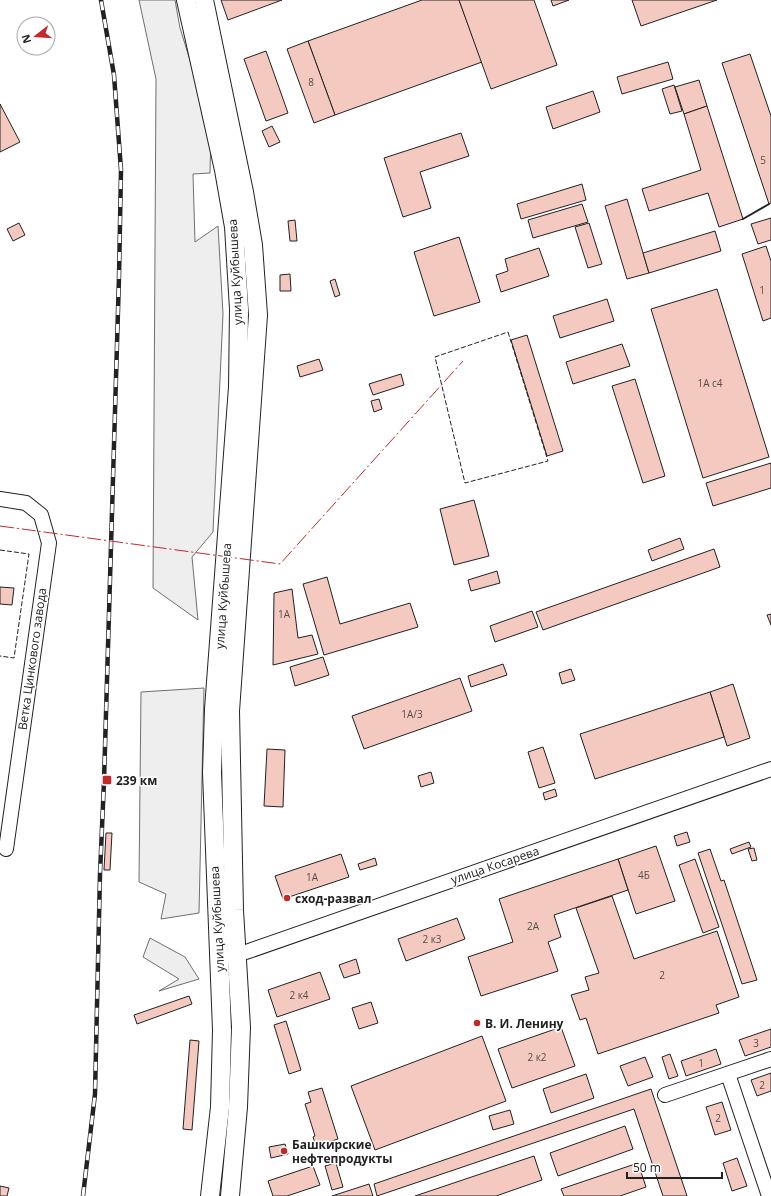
<svg xmlns="http://www.w3.org/2000/svg" width="771" height="1196" font-family="'Open Sans',sans-serif">
	<rect width="100%" height="100%" fill="#fff"/>
	<g fill="#eee" stroke="#6f6f6f">
		<polygon points="139,0 175,0 180,28 211,128 210,173 193,174 195,242 218,226 223,314 213,532 192,557 198,620 153,588 156,79"/>
		<polygon points="204,688 199,913 161,919 166,894 139,882 141,692"/>
		<polygon points="150,938 185,957 199,979 159,991 179,979 143,957"/>
	</g>
	<g fill="#f3c9c0" stroke="#222">
		<polygon points="221,0 282,0 228,20"/>
		<polygon points="422,0 459,0 482,62 335,115 308,41"/>
		<polygon points="459,0 534,0 557,65 491,89"/>
		<polygon points="551,0 569,0 553,6"/>
		<polygon points="632,0 717,0 641,26"/>
		<polygon points="308,41 335,115 314,123 287,49"/>
		<polygon points="266,51 288,113 266,121 244,59"/>
		<polygon points="750,54 771,116 771,203 769,204 722,63"/>
		<polygon points="668,62 673,79 622,94 617,77"/>
		<polygon points="699,80 707,106 684,114 675,87"/>
		<polygon points="674,85 682,111 670,114 662,89"/>
		<polygon points="593,91 600,112 553,129 546,107"/>
		<polygon points="0,104 20,142 0,152"/>
		<polygon points="707,106 743,219 719,227 708,193 649,211 642,189 701,170 684,114"/>
		<polygon points="272,126 280,142 269,147 262,131"/>
		<polygon points="461,133 469,156 420,172 431,208 403,217 384,158"/>
		<polygon points="582,184 586,200 521,219 517,204"/>
		<polygon points="627,199 649,273 627,279 605,206"/>
		<polygon points="582,204 588,222 533,238 528,220"/>
		<polygon points="771,218 771,240 758,244 751,224"/>
		<polygon points="295,220 297,241 290,241 288,221"/>
		<polygon points="19,223 25,235 13,241 7,229"/>
		<polygon points="589,223 602,264 588,268 575,227"/>
		<polygon points="715,231 721,251 649,273 643,253"/>
		<polygon points="459,237 480,302 434,316 414,252"/>
		<polygon points="766,246 771,261 771,318 763,321 742,254"/>
		<polygon points="539,248 549,276 501,292 496,275 508,271 505,259"/>
		<polygon points="290,274 291,291 280,291 280,275"/>
		<polygon points="335,279 340,295 335,297 330,281"/>
		<polygon points="717,289 769,457 703,478 651,309"/>
		<polygon points="607,299 614,321 560,338 553,316"/>
		<polygon points="527,335 563,451 547,456 511,340"/>
		<polygon points="622,344 630,366 573,384 566,362"/>
		<polygon points="319,359 323,370 300,377 297,366"/>
		<polygon points="401,374 404,385 373,395 369,384"/>
		<polygon points="635,379 665,476 643,483 612,386"/>
		<polygon points="379,399 382,409 374,412 371,401"/>
		<polygon points="771,463 771,488 713,506 706,483"/>
		<polygon points="474,500 489,556 454,565 440,509"/>
		<polygon points="680,538 684,549 652,561 648,550"/>
		<polygon points="714,549 720,567 543,630 536,612"/>
		<polygon points="497,571 500,583 471,591 468,580"/>
		<polygon points="327,577 340,624 410,603 418,627 324,655 303,584"/>
		<polygon points="0,587 14,588 12,605 0,604"/>
		<polygon points="292,589 298,638 312,635 318,654 273,665 274,593"/>
		<polygon points="532,611 538,627 495,642 490,626"/>
		<polygon points="771,614 771,625 767,615"/>
		<polygon points="323,657 329,675 295,686 290,667"/>
		<polygon points="503,664 507,675 471,687 468,676"/>
		<polygon points="571,669 575,680 562,684 559,673"/>
		<polygon points="460,678 472,711 364,749 352,716"/>
		<polygon points="733,684 750,738 727,746 710,692"/>
		<polygon points="710,692 724,737 595,779 580,734"/>
		<polygon points="543,747 555,783 539,788 528,752"/>
		<polygon points="267,749 285,750 283,807 264,806"/>
		<polygon points="431,772 434,783 421,787 418,776"/>
		<polygon points="555,789 557,796 545,800 543,793"/>
		<polygon points="687,832 690,842 677,846 674,836"/>
		<polygon points="106,833 112,833 110,870 104,870"/>
		<polygon points="749,842 751,847 732,854 730,849"/>
		<polygon points="656,846 675,901 636,914 618,859"/>
		<polygon points="754,848 757,860 752,861 748,849"/>
		<polygon points="710,849 721,881 724,880 757,980 742,984 698,853"/>
		<polygon points="341,854 349,877 283,899 275,876"/>
		<polygon points="375,858 377,865 360,870 358,864"/>
		<polygon points="618,859 628,890 554,915 561,937 548,942 558,971 481,996 468,957 513,942 499,899"/>
		<polygon points="695,859 719,927 703,933 679,865"/>
		<polygon points="612,896 634,959 717,931 739,997 716,1005 719,1013 598,1054 586,1018 580,1020 571,995 589,990 585,977 599,973 576,908"/>
		<polygon points="457,918 465,939 406,961 398,939"/>
		<polygon points="356,959 360,973 344,978 339,965"/>
		<polygon points="320,972 330,999 277,1017 268,990"/>
		<polygon points="189,996 192,1004 137,1024 134,1015"/>
		<polygon points="371,1002 378,1023 359,1029 352,1008"/>
		<polygon points="286,1021 301,1070 289,1074 274,1025"/>
		<polygon points="561,1027 575,1066 512,1088 498,1049"/>
		<polygon points="771,1029 771,1047 745,1056 739,1040"/>
		<polygon points="482,1036 506,1101 375,1150 351,1086"/>
		<polygon points="190,1040 199,1041 192,1130 183,1129"/>
		<polygon points="716,1049 721,1064 686,1076 681,1061"/>
		<polygon points="670,1054 678,1076 669,1079 662,1057"/>
		<polygon points="645,1057 653,1077 628,1086 620,1066"/>
		<polygon points="771,1073 771,1091 757,1096 751,1080"/>
		<polygon points="586,1074 594,1098 551,1113 543,1089"/>
		<polygon points="322,1088 338,1139 316,1146 313,1137 315,1136 305,1104 311,1102 308,1092"/>
		<polygon points="651,1089 687,1196 663,1196 634,1109 377,1196 374,1184"/>
		<polygon points="722,1102 731,1130 715,1135 706,1107"/>
		<polygon points="510,1110 514,1124 493,1130 489,1116"/>
		<polygon points="625,1126 633,1149 558,1176 550,1153"/>
		<polygon points="285,1144 288,1154 271,1158 269,1147"/>
		<polygon points="534,1156 542,1180 496,1196 415,1196"/>
		<polygon points="737,1158 747,1186 732,1191 723,1163"/>
		<polygon points="336,1163 343,1187 332,1190 325,1166"/>
		<polygon points="638,1163 646,1187 620,1196 564,1196 561,1189"/>
		<polygon points="313,1166 320,1185 287,1196 273,1196 268,1181"/>
		<polygon points="369,1184 373,1196 332,1196"/>
		<polygon points="0,1186 9,1188 7,1196 0,1196"/>
	</g>
	<g fill="none" stroke-linecap="round" stroke-linejoin="round">
		<defs>
			<g id="minor">
				<polyline points="0,499 26,503 41,515 49,543 6,849"/>
				<polyline points="236,954 246,952 771,769"/>
				<polyline points="728,1074 769,1196"/>
				<polyline points="665,1095 771,1059"/>
			</g>
			<g id="major">
				<polyline points="186,0 224,170 234,227 239,309 238,387 214,709 212,773 222,1030 220,1107 210,1196"/>
				<polyline points="204,0 244,192 253,245 258,315 230,711 234,910 241,1027 238,1107 230,1196"/>
			</g>
		</defs>
		<use href="#minor" stroke="#222" stroke-width="16"/>
		<use href="#major" stroke="#222" stroke-width="20"/>
		<use href="#minor" stroke="#fff" stroke-width="14"/>
		<use href="#major" stroke="#fff" stroke-width="18"/>
		<defs>
			<polyline id="rail" points="83,1196 95,1094 100,874 104,781 119,277 121,170 114,75 101,0"/>
		</defs>
		<use href="#rail" stroke="#222" stroke-width="4.5"/>
		<use href="#rail" stroke="#fff" stroke-width="3" stroke-dasharray="9" stroke-linecap="butt"/>
		<g stroke="#222" stroke-width="1" stroke-dasharray="5 2" stroke-linecap="butt">
			<polygon points="508,332 548,461 465,483 435,357"/>
			<polyline points="0,550 29,554 14,658 0,656"/>
		</g>
		<polyline stroke="#222" stroke-width="2" points="743,219 769,204"/>
		<polyline stroke="#c62828" stroke-width="1" stroke-dasharray="14 3 2 3" stroke-linecap="butt" points="0,526 280,564 463,361"/>
	</g>
	<g fill="#c62828" stroke="#fff" stroke-width="1.5">
		<rect x="102" y="775" width="10" height="10" rx="2"/>
		<circle cx="287" cy="898" r="4"/>
		<circle cx="477" cy="1023" r="4"/>
		<circle cx="284" cy="1151" r="4"/>
	</g>
	<g text-anchor="middle" dominant-baseline="central" stroke-width="3" stroke-linejoin="round" paint-order="stroke">
		<g font-size="10" fill="#564c4a">
			<text x="311" y="82">8</text>
			<text x="763" y="160">5</text>
			<text x="762" y="290">1</text>
			<text x="710" y="383">1А с4</text>
			<text x="284" y="614">1А</text>
			<text x="412" y="714">1А/3</text>
			<text x="644" y="875">4Б</text>
			<text x="312" y="877">1А</text>
			<text x="533" y="926">2А</text>
			<text x="432" y="939">2 к3</text>
			<text x="662" y="975">2</text>
			<text x="299" y="995">2 к4</text>
			<text x="756" y="1043">3</text>
			<text x="537" y="1057">2 к2</text>
			<text x="701" y="1063">1</text>
			<text x="762" y="1085">2</text>
			<text x="718" y="1118">2</text>
		</g>
		<g font-size="12" fill="#222" stroke="#fff">
			<text transform="translate(235 272) rotate(-93)">улица Куйбышева</text>
			<text transform="translate(223 596) rotate(-86)">улица Куйбышева</text>
			<text transform="translate(32 659) rotate(-82)">Ветка Цинкового завода</text>
			<text transform="translate(495 865) rotate(-19)">улица Косарева</text>
			<text transform="translate(217 919) rotate(-93)">улица Куйбышева</text>
		</g>
		<g font-size="12" font-weight="bold" fill="#222" stroke="#fff" text-anchor="start">
			<text x="116" y="780">239 км</text>
			<text x="295" y="898">сход-развал</text>
			<text x="485" y="1023">В. И. Ленину</text>
			<text x="292" y="1144">Башкирские<tspan x="292" dy="14">нефтепродукты</tspan></text>
		</g>
	</g>
	<g transform="translate(36 36) rotate(253)"><circle r="19" fill="#ffffff" stroke="#a7a7a7"/>
	<path d="M0-3L7 15L0 10L-7 15Z" fill="#c62828"/>
	<text y="-6" font-size="11" font-weight="bold" text-anchor="middle" fill="#222222">N</text>
	</g>
	<path d="M627 1172v6h95v-6" fill="none" stroke="#222222" stroke-width="2"/>
	<text x="633" y="1172" font-size="12" fill="#222222" stroke="#ffffff" stroke-width="3" paint-order="stroke">50 m</text>
</svg>
